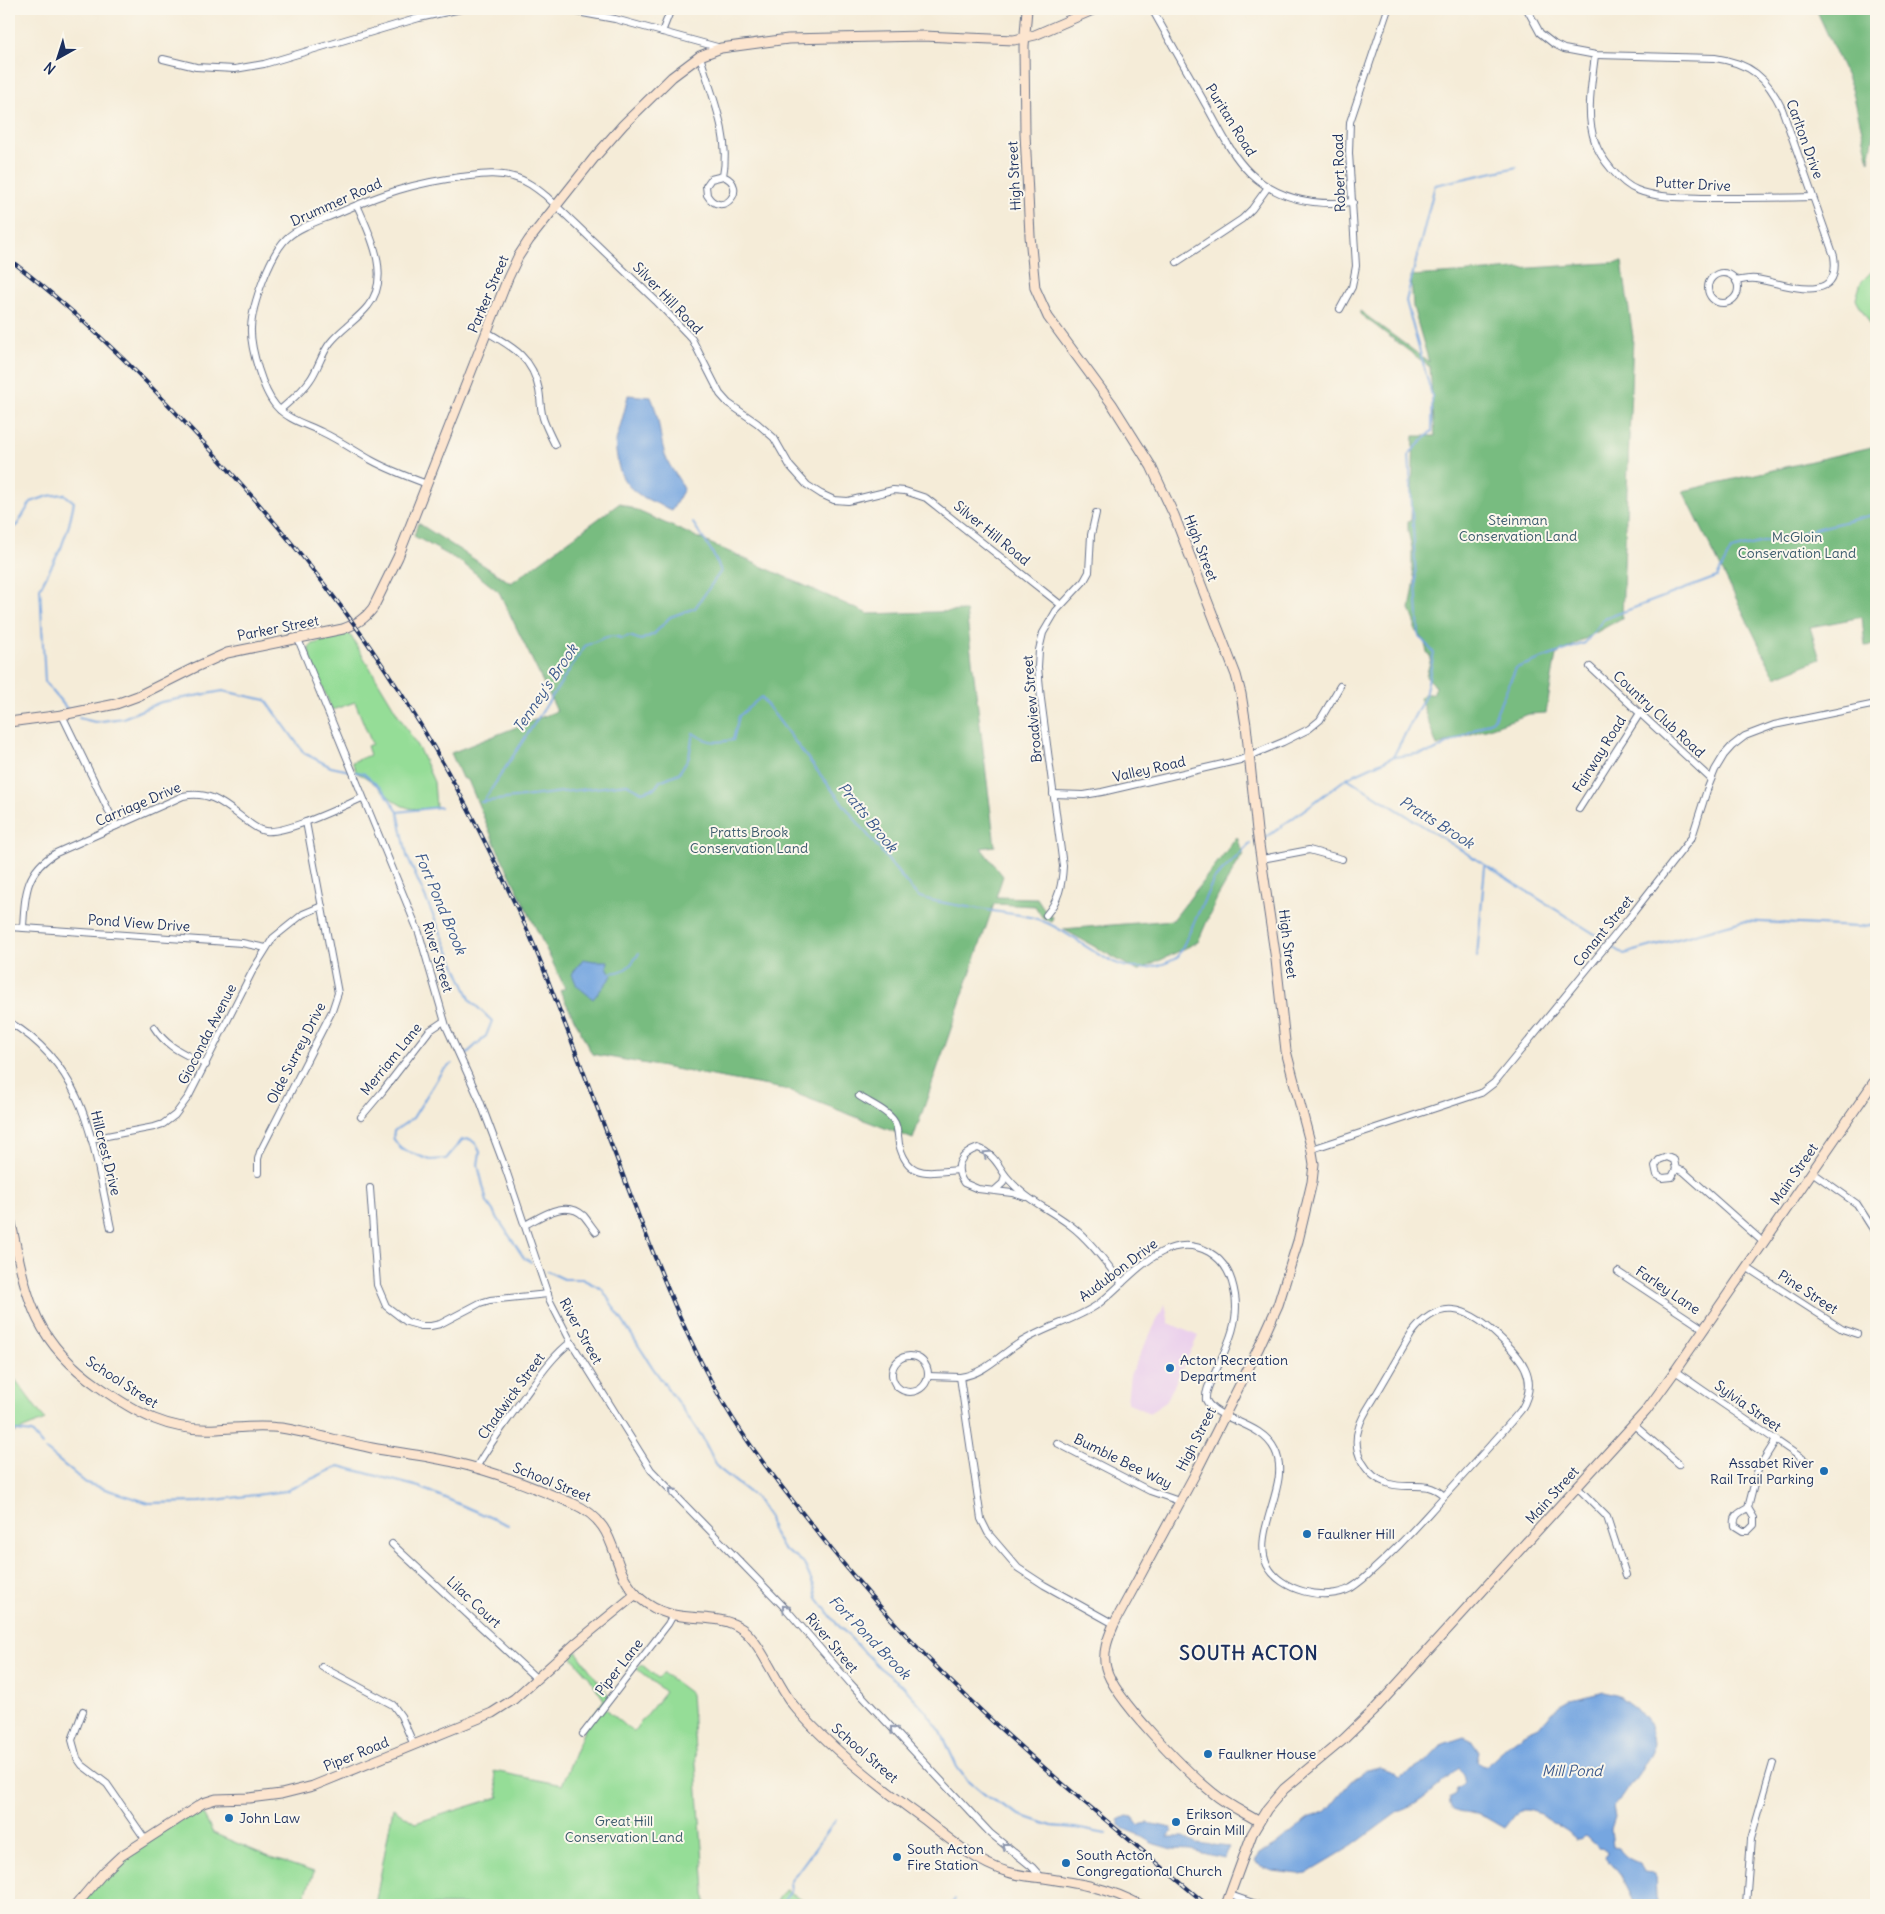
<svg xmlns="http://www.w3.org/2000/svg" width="1885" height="1914" font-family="Delius,sans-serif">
	<rect width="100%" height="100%" fill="#fbf7ec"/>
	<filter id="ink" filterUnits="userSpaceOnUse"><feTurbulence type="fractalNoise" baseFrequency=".02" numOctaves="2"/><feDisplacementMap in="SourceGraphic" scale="10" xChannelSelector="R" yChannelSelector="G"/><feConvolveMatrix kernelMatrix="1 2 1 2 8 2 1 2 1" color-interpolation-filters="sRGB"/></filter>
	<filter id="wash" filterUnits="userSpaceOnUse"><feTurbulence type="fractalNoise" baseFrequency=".0096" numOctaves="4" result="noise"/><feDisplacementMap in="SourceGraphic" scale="20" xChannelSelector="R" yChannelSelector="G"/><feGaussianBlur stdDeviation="1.12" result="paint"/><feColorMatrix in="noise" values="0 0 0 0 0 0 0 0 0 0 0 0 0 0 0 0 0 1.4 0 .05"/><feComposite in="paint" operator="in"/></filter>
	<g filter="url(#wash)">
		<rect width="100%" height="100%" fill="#f5ecd8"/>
		<polygon fill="#ebd1ec" points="1165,1304 1169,1323 1198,1336 1166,1402 1149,1413 1127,1402 1130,1375"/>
		<g fill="#95dd97" stroke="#58867a">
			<polygon points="1876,267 1876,330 1872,327 1856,299 1861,282"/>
			<path d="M349 633 420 751 434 782 436 807C427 808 418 810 409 808 390 804 377 780 357 773L352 762 370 755 367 746 372 744 355 702 332 710 309 653V648L313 644Z"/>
			<polygon points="9,1371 45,1420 9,1435"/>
			<polygon points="576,1651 611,1699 605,1708 633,1732 665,1692 637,1669 641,1664 658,1678 663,1673 691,1694 706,1905 375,1905 393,1808 415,1823 499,1797 494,1771 562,1785 587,1723 604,1700 589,1677 571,1656"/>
			<polygon points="200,1809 213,1833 274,1859 314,1872 301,1905 81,1905 111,1869 133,1850"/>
			<polygon points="785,1890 788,1891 813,1905 774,1905"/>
		</g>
		<g fill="#78bc80" stroke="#4a766f">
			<polygon points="1816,9 1876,9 1876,123 1869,161 1852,88"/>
			<path d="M1622 262 1633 337 1622 618 1556 655 1546 713 1529 714 1437 746 1420 698 1424 694H1433C1438 685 1432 682 1426 677L1431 658 1427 652 1424 640 1415 629V622L1410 609 1415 580 1412 567V548L1408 531V522L1411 520 1414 436H1435L1430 367 1360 314V311L1429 362 1413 307 1411 276Z"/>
			<polygon points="1876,446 1876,645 1865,646 1862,617 1810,627 1820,659 1775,677 1683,491"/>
			<polygon points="620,503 868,614 966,611 995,846 981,848 1003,876 996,897 1037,898 1048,915 1053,917 1051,922 1042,917 1035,906 994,904 913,1139 784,1089 592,1054 560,991 565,988 495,844 468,780 462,778 451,753 557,711 499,592 461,562 414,536 418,523 511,583"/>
			<polygon points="1237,837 1243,854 1217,898 1198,942 1138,971 1063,929 1173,920"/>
		</g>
		<g fill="#76a6e0" stroke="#486a9f">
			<path d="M628 395 651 397C659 415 659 433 664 451 667 465 678 476 684 489L672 510C644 498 620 491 617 457 616 452 615 446 616 441 620 426 625 411 628 395Z"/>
			<polygon points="583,959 594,961 608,961 607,967 612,976 593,999 577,986 572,974"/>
			<path d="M1605 1692 1619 1696 1635 1708 1650 1726 1653 1742 1652 1751 1639 1774 1622 1799 1613 1805 1615 1817 1611 1829 1613 1847 1619 1848C1623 1856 1632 1861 1640 1863L1644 1872 1655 1873 1656 1897 1658 1905H1635L1621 1876 1606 1857 1608 1852 1606 1849 1599 1848 1586 1836 1579 1839H1576L1567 1831 1541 1815 1528 1811H1520L1515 1814 1504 1828C1496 1824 1488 1818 1480 1815 1470 1811 1447 1818 1450 1798L1455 1794 1457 1788C1470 1782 1465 1777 1459 1768 1440 1784 1422 1804 1398 1812L1352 1846 1307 1873 1298 1874 1273 1871 1262 1867 1255 1862 1259 1854 1277 1844 1306 1820 1326 1811 1351 1781 1366 1771 1380 1768 1391 1772 1399 1778 1425 1763 1443 1744 1464 1737 1471 1740 1479 1752 1477 1761 1481 1765 1485 1766 1512 1742 1523 1734 1539 1727 1552 1711 1561 1705 1570 1700Z"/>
			<polygon points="1127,1816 1133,1817 1139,1825 1147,1823 1171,1828 1172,1831 1168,1837 1184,1837 1196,1843 1229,1847 1223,1858 1191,1850 1173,1849 1152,1843 1137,1834 1124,1829 1118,1824 1120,1823 1119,1820"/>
		</g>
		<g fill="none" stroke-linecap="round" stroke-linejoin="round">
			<g stroke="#76a6e0" stroke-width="2">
				<polyline points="9,531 17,525 31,502 48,496 64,494 74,502 69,525 61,548 40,588 45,682 68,710"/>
				<polyline points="79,718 95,722 123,718 161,702 223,691 266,700 304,753 331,767 350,771"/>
				<polyline points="1394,757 1432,752 1493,720 1516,668 1585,643 1604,619 1717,577 1731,550 1876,514"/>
				<polyline points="355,772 363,773 384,791 398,812 407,856 471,1001 492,1021 486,1036 465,1055"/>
				<polyline points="1347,778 1393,757 1425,696 1434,653 1419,636 1409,454 1432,431 1432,396 1406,301 1435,185 1517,167"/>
				<path d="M481 802 627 784 642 792 655 788 660 781 679 773 689 757 693 733C708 743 715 743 733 740L739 716 761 697C799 747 837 798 877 846 891 863 903 881 918 896 924 901 987 910 1000 912 1012 914 1025 915 1037 919 1087 936 1118 992 1178 957L1214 879 1250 844"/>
				<path d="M483 802 585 646C595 642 612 631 622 639 628 634 634 638 641 640L654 634 670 617 695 608 721 571 711 550 693 523"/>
				<polyline points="398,812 440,807"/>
				<polyline points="1263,840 1347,778 1604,940"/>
				<polyline points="1611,946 1624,954 1742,921 1858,927 1876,924"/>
				<polyline points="1477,957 1485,866"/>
				<path d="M610 973C626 972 631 966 639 953"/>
				<polyline points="452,1064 442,1071 413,1118 394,1131 393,1138 401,1149 430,1160 446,1159 462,1140 470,1139 476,1144 480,1152 478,1165 487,1202 524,1258 531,1262"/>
				<polyline points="547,1271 564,1279 582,1279 602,1289 653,1368 701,1435 718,1468 756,1498 769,1518 772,1530 781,1546 787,1552 803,1562 814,1586 817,1598 836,1623 880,1668 902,1685 926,1711 941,1732 957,1767 966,1779 989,1798 1020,1815 1052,1826 1075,1828 1106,1834"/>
				<polyline points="9,1430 32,1433 42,1445"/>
				<polyline points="46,1450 86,1483 149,1503 200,1502 286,1491 339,1466 419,1487 508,1525"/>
				<polyline points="781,1905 791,1890 790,1882 836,1820"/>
				<polyline points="951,1905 955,1899"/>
			</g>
		</g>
	</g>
	<g filter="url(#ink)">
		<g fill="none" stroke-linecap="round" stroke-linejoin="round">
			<defs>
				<g id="street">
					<polyline points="561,9 615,19 721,48"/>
					<path d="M1152 9C1170 41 1188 73 1206 105 1219 128 1231 155 1250 173 1278 200 1315 206 1353 202"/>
					<path d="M1527 9 1540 33 1554 44 1564 49 1596 55 1715 58C1750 63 1767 77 1782 109L1834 256C1842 308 1783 283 1756 279 1749 278 1742 280 1736 281"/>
					<polyline points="662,32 671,9"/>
					<path d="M1595 55C1592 82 1585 115 1595 142 1600 158 1621 184 1637 190 1657 198 1680 197 1701 198 1738 198 1775 198 1812 197"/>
					<path d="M700 56C711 94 731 136 723 176 750 187 722 220 707 195L706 186 711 179 723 176"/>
					<polyline points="163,59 196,67 235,69 264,64 419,18 461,9"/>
					<polyline points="1177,262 1242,219 1252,209 1268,187"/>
					<circle cx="1723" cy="288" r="15"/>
					<polyline points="1340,309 1352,287 1356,266 1349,153 1350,122 1388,9"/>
					<path d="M487 332C513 347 533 358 539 390 541 400 540 411 544 421 547 429 551 437 555 445"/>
					<path d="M280 410C290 401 302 392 310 380 318 369 321 355 330 343 341 329 357 320 368 306 392 277 370 234 357 205"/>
					<path d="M427 484C408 477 389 470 371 460 355 451 339 440 322 432 306 424 288 420 276 406 263 391 250 348 251 328 252 305 270 254 287 238 300 226 322 220 338 213 382 194 413 183 461 177 479 175 496 172 513 177 526 180 536 188 546 196L656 301 692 339 720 394 728 403 757 423 774 438 790 466 807 485 821 494 834 500 848 501 893 490 905 491 926 498 1061 605"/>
					<polyline points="298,639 419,933 446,1026 480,1101 506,1170 550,1301 571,1342 651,1470 787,1610 850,1683 990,1833 1032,1867 1042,1878"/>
					<polyline points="1590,667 1711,779"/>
					<polyline points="62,715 116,826"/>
					<polyline points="1053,794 1084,795 1102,792 1240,760 1283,742 1309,729 1320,720 1340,686"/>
					<polyline points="1579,809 1640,713"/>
					<polyline points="1262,859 1309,850 1342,859"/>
					<path d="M1046 915C1059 900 1062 885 1063 866L1041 699 1038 667 1039 650 1043 633 1056 611 1084 581 1089 572 1091 535 1096 513"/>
					<polyline points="9,927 242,943 266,948"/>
					<path d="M23 927C25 895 25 871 56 853L183 796C212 790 226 806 248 822 253 826 258 830 265 831 286 834 341 807 362 798"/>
					<path d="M9 1022C88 1068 93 1147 111 1228"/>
					<path d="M154 1027C168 1049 184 1053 206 1065"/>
					<path d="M859 1096C869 1103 887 1110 894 1121 898 1126 898 1137 899 1144 908 1180 929 1172 958 1170"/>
					<polyline points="361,1117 382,1092 429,1031 444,1021"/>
					<polyline points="91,1139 154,1127 163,1124 175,1115 189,1096 253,970 273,938 303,914 322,906"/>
					<polyline points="1312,1149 1481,1093 1494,1083 1629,918 1692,837 1707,790 1715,770 1724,755 1732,746 1745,736 1774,725 1876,704"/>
					<polyline points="1676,1169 1674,1160 1667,1157 1659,1160 1655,1166 1657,1175 1663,1178 1672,1177 1676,1169 1683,1171 1763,1242"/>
					<polyline points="1812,1172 1857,1204 1876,1234"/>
					<polyline points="258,1173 258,1159 260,1152 332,1011 338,993 306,822"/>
					<path d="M1005 1175C1026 1201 1045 1206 1070 1225 1090 1240 1106 1263 1122 1283"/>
					<polyline points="370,1188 377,1285 386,1306 407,1322 421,1326 431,1326 440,1324 480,1303 490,1300 548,1294"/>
					<path d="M995 1190 1003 1183 1005 1175C998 1164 991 1152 978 1148 960 1154 953 1167 964 1183L978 1189 1012 1193 1025 1197"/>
					<path d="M525 1225C542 1216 566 1199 584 1216 588 1221 592 1227 596 1232"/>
					<polyline points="1746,1267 1842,1329 1857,1334"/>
					<polyline points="1618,1272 1704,1329"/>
					<circle cx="910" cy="1374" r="18"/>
					<polyline points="1675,1371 1806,1461"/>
					<polyline points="928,1376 960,1377"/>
					<polyline points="1634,1425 1679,1464"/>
					<polyline points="1057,1443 1150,1491 1179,1501"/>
					<path d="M476 1468C489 1444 506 1423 521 1401 536 1381 551 1357 571 1342"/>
					<polyline points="1577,1487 1607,1517 1626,1575"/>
					<path d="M1748 1508C1740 1512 1733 1515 1735 1526L1743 1531H1748L1754 1525V1518L1748 1508 1758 1469 1776 1440"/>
					<polyline points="392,1544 537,1679"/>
					<path d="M1114 1624 1044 1585 1018 1568 988 1533 981 1519 960 1377C983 1374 997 1358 1015 1346 1040 1328 1072 1322 1097 1305 1128 1282 1165 1227 1209 1252 1226 1262 1232 1277 1235 1295 1240 1324 1225 1350 1214 1375 1210 1383 1205 1391 1206 1400 1216 1421 1261 1421 1275 1450 1292 1484 1251 1531 1267 1565 1280 1591 1325 1602 1351 1588 1359 1583 1367 1576 1374 1569 1394 1551 1412 1532 1430 1512 1460 1478 1492 1445 1521 1410 1541 1377 1520 1356 1496 1334 1467 1307 1439 1297 1412 1333 1400 1353 1389 1373 1377 1393 1371 1404 1362 1415 1359 1427 1351 1451 1365 1477 1390 1484 1410 1490 1426 1479 1444 1496"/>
					<polyline points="322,1667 393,1705 401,1716 414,1745"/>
					<polyline points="83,1711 72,1740 77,1758 82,1765 107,1784 145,1839"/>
					<polyline points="583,1734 668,1624 673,1615"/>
					<polyline points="1230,1895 1259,1905"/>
					<polyline points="1746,1905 1751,1839 1773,1763"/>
				</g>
				<g id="secondary">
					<path d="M1027 9 1024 46 1025 133 1030 236 1035 288 1048 317 1112 404 1151 466 1174 515 1236 675 1241 694 1246 725 1257 831 1276 960 1286 1051 1311 1146 1314 1164 1312 1182 1298 1241 1278 1305 1259 1347 1194 1476 1114 1624C1108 1638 1102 1653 1106 1668 1113 1698 1187 1772 1213 1793 1226 1804 1243 1812 1258 1821"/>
					<path d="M9 722 62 715 116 704 138 696 196 667 227 653 343 629C356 624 365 619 373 608L398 557 508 278 518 257 529 240 594 158 623 125 672 77 700 56 721 48 788 39 923 36 1014 40 1035 35 1095 9"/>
					<path d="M9 1214C26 1291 29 1338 98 1386 136 1413 169 1432 217 1429 238 1428 259 1425 281 1428 312 1433 342 1442 372 1448 400 1453 429 1456 457 1463 496 1472 535 1488 572 1503 625 1526 605 1567 641 1599 674 1628 714 1609 742 1629 761 1642 777 1686 794 1706 828 1746 881 1788 924 1819 949 1839 977 1863 1008 1872 1020 1876 1032 1877 1044 1878 1077 1883 1110 1888 1140 1905"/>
					<polyline points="76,1905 104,1872 121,1856 203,1803 216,1799 249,1798 281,1794 313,1786 492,1713 514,1699 575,1644 636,1594"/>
					<polyline points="1226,1905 1252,1834 1267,1809 1284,1789 1344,1739 1373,1711 1646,1411 1675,1371 1876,1079"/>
				</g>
			</defs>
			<use href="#street" stroke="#677189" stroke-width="8"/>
			<use href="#secondary" stroke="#677189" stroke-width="11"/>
			<use href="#street" stroke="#fff" stroke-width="6"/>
			<use href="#secondary" stroke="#fce5cf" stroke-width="9"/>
			<defs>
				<path id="rail" d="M9 259C74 309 135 368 191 429 276 519 356 617 420 724 460 790 498 866 530 936 545 971 558 1007 572 1042 595 1101 617 1159 639 1217 664 1281 690 1347 725 1406 750 1448 781 1486 811 1524 860 1586 913 1646 971 1701 1046 1773 1128 1838 1207 1905"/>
			</defs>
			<use href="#rail" stroke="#1b2f5e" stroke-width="4"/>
			<use href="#rail" stroke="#fbf7ec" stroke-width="2" stroke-dasharray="5.5" stroke-linecap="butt"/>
		</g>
		<defs><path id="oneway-chevron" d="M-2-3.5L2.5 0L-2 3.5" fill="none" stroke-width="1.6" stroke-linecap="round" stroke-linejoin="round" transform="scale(1.25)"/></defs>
		<g stroke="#8d97ae">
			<use href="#oneway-chevron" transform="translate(986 1154) rotate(-145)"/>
			<use href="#oneway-chevron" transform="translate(672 1491) rotate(-134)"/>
			<use href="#oneway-chevron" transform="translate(785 1608) rotate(-133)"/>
			<use href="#oneway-chevron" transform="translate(893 1729) rotate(-133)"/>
			<use href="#oneway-chevron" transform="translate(1005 1846) rotate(-142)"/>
		</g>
	</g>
	<g fill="#1f6fb2" stroke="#fbf7ec" stroke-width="2">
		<circle cx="1170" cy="1368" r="5"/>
		<circle cx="1824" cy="1471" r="5"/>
		<circle cx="1307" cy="1534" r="5"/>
		<circle cx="1208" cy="1754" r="5"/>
		<circle cx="229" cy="1818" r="5"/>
		<circle cx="1176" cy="1822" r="5"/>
		<circle cx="897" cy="1857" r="5"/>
		<circle cx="1066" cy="1863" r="5"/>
	</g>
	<g text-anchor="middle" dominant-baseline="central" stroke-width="4" stroke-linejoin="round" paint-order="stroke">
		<g font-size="14" fill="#1b2f5e" stroke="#fbf7ec">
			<text transform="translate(1231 120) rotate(58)">Puritan Road</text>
			<text transform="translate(1805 139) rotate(70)">Carlton Drive</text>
			<text transform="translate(1339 173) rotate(-92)">Robert Road</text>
			<text transform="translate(1014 176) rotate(-93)">High Street</text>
			<text transform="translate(1693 184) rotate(3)">Putter Drive</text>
			<text transform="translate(336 202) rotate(-24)">Drummer Road</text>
			<text transform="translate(488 294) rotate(-67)">Parker Street</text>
			<text transform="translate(668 298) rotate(46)">Silver Hill Road</text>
			<text transform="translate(992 533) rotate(39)">Silver Hill Road</text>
			<text transform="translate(1201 548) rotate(69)">High Street</text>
			<text transform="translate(278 628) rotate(-11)">Parker Street</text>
			<text transform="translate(1032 709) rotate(-95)">Broadview Street</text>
			<text transform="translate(1659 714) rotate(43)">Country Club Road</text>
			<text transform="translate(1599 754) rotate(-58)">Fairway Road</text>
			<text transform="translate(1149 769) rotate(-13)">Valley Road</text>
			<text transform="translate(138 804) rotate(-23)">Carriage Drive</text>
			<text transform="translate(139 923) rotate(4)">Pond View Drive</text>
			<text transform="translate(1603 931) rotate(-51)">Conant Street</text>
			<text transform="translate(1288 944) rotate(83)">High Street</text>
			<text transform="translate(438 957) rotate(73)">River Street</text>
			<text transform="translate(207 1034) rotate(-63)">Gioconda Avenue</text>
			<text transform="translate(296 1053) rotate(-63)">Olde Surrey Drive</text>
			<text transform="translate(391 1059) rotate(-51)">Merriam Lane</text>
			<text transform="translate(106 1153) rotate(76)">Hillcrest Drive</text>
			<text transform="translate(1794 1174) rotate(-55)">Main Street</text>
			<text transform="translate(1118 1270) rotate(-37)">Audubon Drive</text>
			<text transform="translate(1668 1290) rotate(34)">Farley Lane</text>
			<text transform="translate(1808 1292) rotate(33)">Pine Street</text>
			<text transform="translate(581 1331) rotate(61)">River Street</text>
			<text transform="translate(122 1382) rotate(33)">School Street</text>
			<text transform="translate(511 1396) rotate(-54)">Chadwick Street</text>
			<text transform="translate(1748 1406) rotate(35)">Sylvia Street</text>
			<text transform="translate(1196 1439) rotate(-63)">High Street</text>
			<text transform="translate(1123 1461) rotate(26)">Bumble Bee Way</text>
			<text transform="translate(552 1482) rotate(22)">School Street</text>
			<text transform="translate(1552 1495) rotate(-48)">Main Street</text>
			<text transform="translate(474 1602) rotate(43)">Lilac Court</text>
			<text transform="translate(832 1643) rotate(50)">River Street</text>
			<text transform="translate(619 1667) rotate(-52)">Piper Lane</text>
			<text transform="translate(865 1753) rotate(41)">School Street</text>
			<text transform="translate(356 1754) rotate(-22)">Piper Road</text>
		</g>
		<g font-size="14" fill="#3a5a6c" stroke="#fbf7ec">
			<text x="1518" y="520">Steinman<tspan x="1518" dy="16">Conservation Land</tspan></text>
			<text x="1797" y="537">McGloin<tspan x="1797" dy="16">Conservation Land</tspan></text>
			<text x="749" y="832">Pratts Brook<tspan x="749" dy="16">Conservation Land</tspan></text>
			<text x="624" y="1821">Great Hill<tspan x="624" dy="16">Conservation Land</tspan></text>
		</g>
		<g font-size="14" fill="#1b2f5e" stroke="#fbf7ec" text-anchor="start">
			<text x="1180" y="1360">Acton Recreation<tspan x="1180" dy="16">Department</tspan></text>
			<text x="1814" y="1463" text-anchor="end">Assabet River<tspan x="1814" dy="16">Rail Trail Parking</tspan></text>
			<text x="1317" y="1534">Faulkner Hill</text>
			<text x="1218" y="1754">Faulkner House</text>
			<text x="1186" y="1814">Erikson<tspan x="1186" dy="16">Grain Mill</tspan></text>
			<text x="239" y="1818">John Law</text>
			<text x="907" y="1849">South Acton<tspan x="907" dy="16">Fire Station</tspan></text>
			<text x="1076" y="1855">South Acton<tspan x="1076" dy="16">Congregational Church</tspan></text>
		</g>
		<g font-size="15" font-style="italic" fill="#3b598c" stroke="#fbf7ec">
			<text transform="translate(545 688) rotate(-56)">Tenney's Brook</text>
			<text transform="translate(868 817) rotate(51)">Pratts Brook</text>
			<text transform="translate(1437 822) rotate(32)">Pratts Brook</text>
			<text transform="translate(441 903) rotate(67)">Fort Pond Brook</text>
			<text transform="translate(870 1637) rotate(46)">Fort Pond Brook</text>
			<text x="1572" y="1770">Mill Pond</text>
		</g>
		<g font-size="19" font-weight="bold" letter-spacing="1" fill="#1b2f5e" stroke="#fbf7ec">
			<text x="1249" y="1653">SOUTH ACTON</text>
		</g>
	</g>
	<rect width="1885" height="1914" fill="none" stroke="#fbf7ec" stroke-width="30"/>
	<g transform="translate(58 58) rotate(219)" stroke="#fbf7ec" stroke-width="4" paint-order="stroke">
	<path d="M0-4L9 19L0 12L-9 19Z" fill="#1b2f5e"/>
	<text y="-8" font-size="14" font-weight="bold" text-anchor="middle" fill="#1b2f5e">N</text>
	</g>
</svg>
